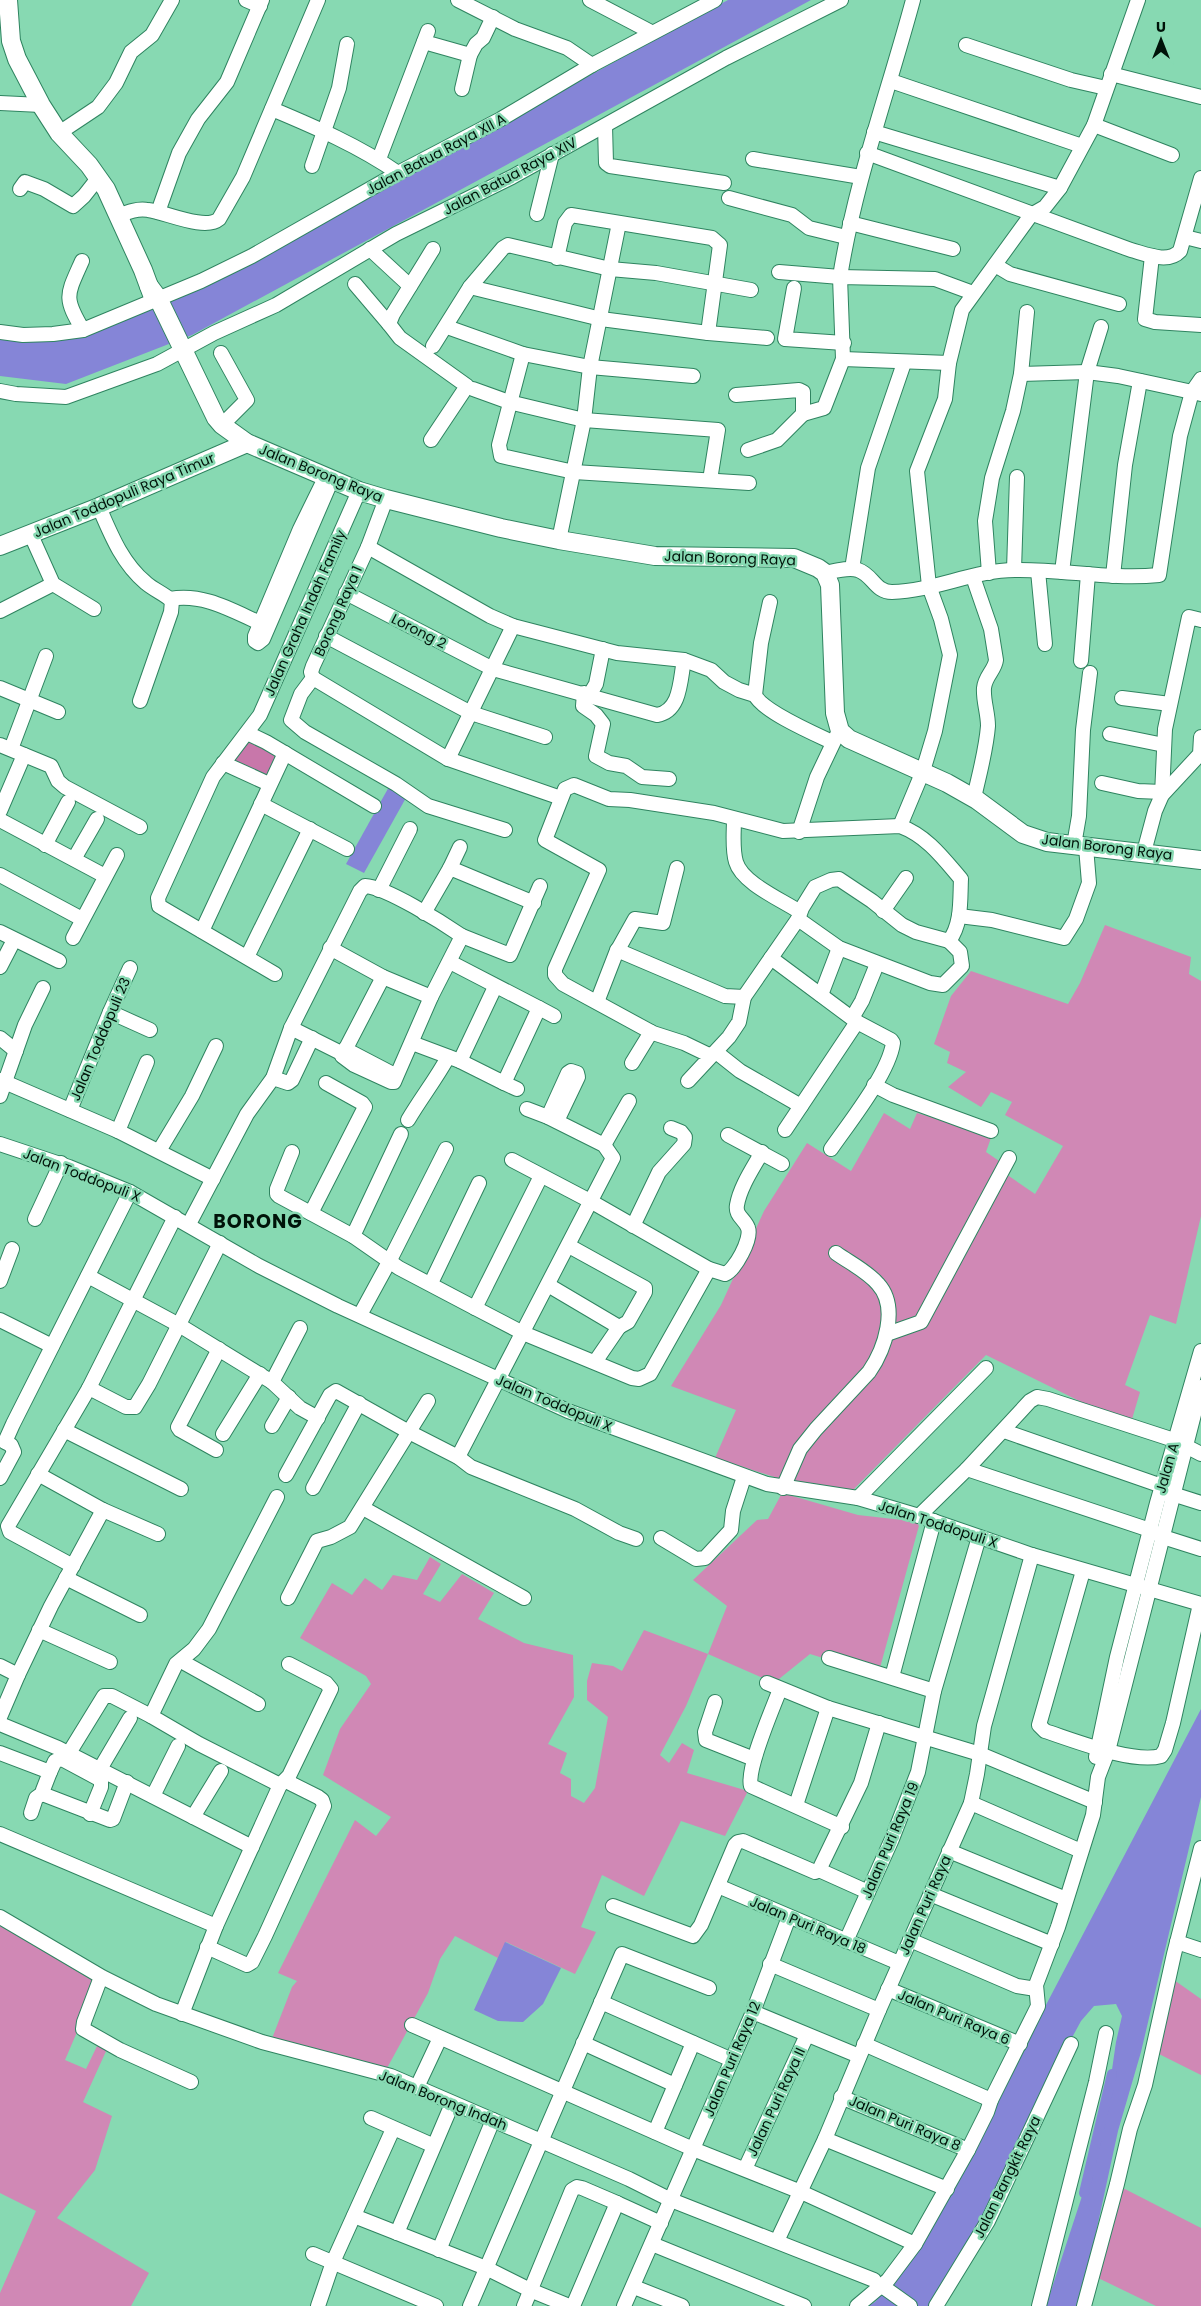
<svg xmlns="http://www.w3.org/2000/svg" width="1201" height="2306" font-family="Poppins,sans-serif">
	<rect width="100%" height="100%" fill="#87d9b2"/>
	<g fill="#d088b5">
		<polygon points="1105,925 1191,957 1189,974 1201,981 1201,1216 1176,1324 1150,1315 1125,1385 1140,1392 1130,1426 986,1355 850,1493 790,1482 715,1458 736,1410 671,1386 721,1305 764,1211 807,1143 851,1171 884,1113 910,1129 917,1113 992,1135 986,1152 1005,1165 1006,1174 1035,1194 1063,1146 1005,1115 1012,1102 991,1092 981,1107 948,1087 966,1072 947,1063 950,1052 934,1044 951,996 971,971 1068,1004 1080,983"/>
		<polygon points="782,1493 858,1515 920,1522 878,1675 810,1654 774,1683 708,1654 686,1706 660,1755 669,1763 682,1743 694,1750 687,1773 748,1791 725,1836 681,1821 644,1896 602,1875 581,1927 596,1932 575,1974 506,1942 498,1958 455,1936 440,1959 428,1993 386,2070 271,2041 292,1987 297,1981 278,1973 355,1820 376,1836 391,1817 323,1775 340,1729 371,1684 366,1676 300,1638 332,1583 352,1595 365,1578 382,1590 393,1575 417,1580 430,1557 441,1564 423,1594 440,1602 462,1574 494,1593 478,1619 524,1643 573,1655 574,1697 548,1744 567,1753 560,1773 571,1779 571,1796 584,1803 595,1788 608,1717 587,1700 587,1681 592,1663 613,1666 622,1671 644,1630 708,1654 727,1606 693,1580 757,1520 768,1519"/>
		<polygon points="0,1926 43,1949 98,1983 65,2060 86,2069 98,2044 107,2049 83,2102 112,2116 95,2170 57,2218 149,2273 131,2306 0,2306 0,2293 36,2211 0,2193"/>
		<polygon points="1174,1980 1201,1999 1201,2075 1157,2053"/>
		<polygon points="1121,2187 1201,2228 1201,2306 1156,2306 1094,2276"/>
	</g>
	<polygon fill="#c877aa" points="247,733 285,753 269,784 223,763"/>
	<g fill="#8585d7">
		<polygon points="728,0 811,0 192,335 66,384 0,376 0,338 58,337 114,325 204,286"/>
		<polygon points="390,785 407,796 364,873 346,864"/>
		<polygon points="1201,1709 1201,1797 1141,2052 1118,2131 1080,2306 1046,2306 1103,2132 1116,2042 1122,2016 1116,2004 1094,2006 1081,2021 1043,2091 970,2255 932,2306 868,2306 875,2302 926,2234"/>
		<polygon points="505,1942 561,1968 543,2004 523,2022 498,2021 474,2010"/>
	</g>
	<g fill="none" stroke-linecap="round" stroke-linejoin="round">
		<polyline stroke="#8585d7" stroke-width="10" points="1084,2193 1112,2074"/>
		<defs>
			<g id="minor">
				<polyline points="246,0 260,6"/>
				<polyline points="458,0 515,29 567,48 592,65"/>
				<polyline points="590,0 651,32"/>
				<polyline points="424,42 470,55 476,44 483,38 493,17"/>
				<polyline points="966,45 1071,80 1106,88"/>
				<polyline points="1111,74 1201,97"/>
				<polyline points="891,81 1082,146"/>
				<polyline points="462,89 470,55"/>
				<polyline points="0,103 41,105"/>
				<path d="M272 109C315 127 359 146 398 173"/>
				<polyline points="1094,125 1172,155"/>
				<polyline points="605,126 606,163 610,166 724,183"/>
				<polyline points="874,132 1060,188"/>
				<polyline points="59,133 98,107 116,83 131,52 152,35 172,0"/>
				<path d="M867 153 1131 250C1146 254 1168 264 1180 251L1201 178"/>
				<polyline points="379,159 428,31"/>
				<polyline points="753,159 861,177"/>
				<polyline points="312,166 339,88 347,44"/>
				<polyline points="20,189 25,182 44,189 73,206 84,196 99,177"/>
				<polyline points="729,198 792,215 809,228 846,237"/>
				<polyline points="158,212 179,153 198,119 227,82 262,0"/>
				<polyline points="537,214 552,154"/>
				<path d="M118 216C128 212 138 208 148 210 165 212 205 231 219 219L243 177 318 0"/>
				<polyline points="850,223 953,249"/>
				<polyline points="1185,237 1201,241"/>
				<polyline points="370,249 410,286"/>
				<polyline points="1152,256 1145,319 1155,322 1201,325"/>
				<polyline points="557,258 565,223 571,215 712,238 720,245 708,333"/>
				<path d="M82 261C67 295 63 297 83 330"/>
				<polyline points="995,265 1010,274 1119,304"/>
				<path d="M779 272 840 277C855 182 888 93 913 0"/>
				<polyline points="355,284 389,324"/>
				<polyline points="470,287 601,319 708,333 767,338"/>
				<polyline points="794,288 785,339 844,343"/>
				<polyline points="447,327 523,354 590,367 693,376"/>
				<polyline points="0,332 23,335 53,334 83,330 201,281 252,256 398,173 501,119 592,65 715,0"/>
				<polyline points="433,346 470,287 503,248 508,245 610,269 656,273 751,290"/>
				<polyline points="221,353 247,400 222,425"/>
				<polyline points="523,354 499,445 501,456 574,472 749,483"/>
				<polyline points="843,359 949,363"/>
				<polyline points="1021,374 1087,372 1118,376 1201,394"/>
				<polyline points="473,389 509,402 584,420 718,430 710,480"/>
				<polyline points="0,391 16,394 66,397 157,364 214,333 276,305 396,234 512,177 726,58 841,0"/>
				<polyline points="736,395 799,390 803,392 803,414 777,440 748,450"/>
				<polyline points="803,414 824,408 843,359 840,277 935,279 973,293"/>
				<polyline points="431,440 467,386 400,338 389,324 393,314 433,249"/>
				<polyline points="326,476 300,529 255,636 255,641 258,643 263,639 332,479"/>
				<polyline points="386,499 368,547 313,666 311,672 313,678 301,694 291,720 305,732 396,784 428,806 505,830"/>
				<path d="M99 507C111 535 122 563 146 583 154 590 165 594 172 601L171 612 140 701"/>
				<polyline points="31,535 53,584 94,609"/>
				<polyline points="559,540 584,420 590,367 619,223"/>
				<path d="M368 547 490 616 513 626 617 653 684 660 711 670 724 682 739 690 755 695C762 711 815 734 832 742"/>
				<polyline points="852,569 868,468 904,363"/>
				<polyline points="1014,570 1017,477"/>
				<polyline points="1038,571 1045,644"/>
				<polyline points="1062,572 1087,372 1101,327"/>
				<path d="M825 573C835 571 848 567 858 570 873 575 875 592 892 592 934 591 974 570 1015 570 1063 569 1111 580 1159 575L1180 436 1192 392 1201 379"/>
				<polyline points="989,573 985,521 992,478 1013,411 1021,374 1027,312"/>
				<polyline points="1113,576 1125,465 1140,381"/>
				<path d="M973 577 991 629 996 660C995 670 985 676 984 688 983 700 988 713 988 726 986 751 979 775 974 798"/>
				<path d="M346 593 493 669 657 715C681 711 680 680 684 660"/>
				<path d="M170 599C203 593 231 610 260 623"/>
				<polyline points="0,611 53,584"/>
				<polyline points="326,636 471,713 545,737"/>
				<polyline points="1081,661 1088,574"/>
				<polyline points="313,678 448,759 561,798"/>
				<polyline points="0,688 58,712"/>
				<polyline points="584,693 583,706 596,715 603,724 596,756 609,763 626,766 642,777 669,779"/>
				<polyline points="590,694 596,684 603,649"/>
				<polyline points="755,695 761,643 770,602"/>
				<polyline points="1122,698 1170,704"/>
				<polyline points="247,733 266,742 374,806"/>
				<polyline points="1110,734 1164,745"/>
				<polyline points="0,745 51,766 58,781 65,787 140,827"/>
				<polyline points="11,749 46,656"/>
				<polyline points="448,759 513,626"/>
				<polyline points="223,763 269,784"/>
				<polyline points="1102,783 1138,791 1162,792"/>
				<polyline points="1162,795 1165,729 1189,617 1201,620"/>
				<polyline points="261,804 347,849"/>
				<polyline points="0,811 24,755"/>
				<path d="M734 819C734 832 732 849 736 862 742 883 782 900 800 912"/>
				<polyline points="0,820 105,876"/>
				<polyline points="900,826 923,771 935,731 950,655 941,619 929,586 917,471 945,399 949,363 962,310 1031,215 1045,207 1060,188 1094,125 1138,0"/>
				<polyline points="799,832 817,777 837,735"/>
				<polyline points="45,845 68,802"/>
				<polyline points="1074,845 1079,816 1083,730 1090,673"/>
				<polyline points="1144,852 1155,811 1162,795 1200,754 1201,737"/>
				<polyline points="74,859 97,819"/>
				<polyline points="450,868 460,847"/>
				<polyline points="0,875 82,919"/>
				<polyline points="379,890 410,829"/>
				<polyline points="883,911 906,878"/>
				<polyline points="424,913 450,868 534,903"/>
				<polyline points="959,916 992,920 1064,938 1076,919 1089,883 1086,847"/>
				<polyline points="798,919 839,948 930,983 943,985 962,966 960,952 949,941"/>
				<polyline points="202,931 285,753"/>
				<polyline points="0,932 59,961"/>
				<polyline points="462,936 510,955 540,886"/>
				<polyline points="73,938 117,855"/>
				<polyline points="330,948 383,977 431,997"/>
				<polyline points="617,950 725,996 744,997"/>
				<polyline points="247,957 310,829"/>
				<path d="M771 958 857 1022 891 1040 893 1043C889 1073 849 1123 831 1149"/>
				<polyline points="0,967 14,940"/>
				<polyline points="275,974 164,909 159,906 158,898 213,777 260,715 359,491"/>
				<polyline points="821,995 839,948"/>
				<polyline points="597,1002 616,953 635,919 663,923 677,868"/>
				<polyline points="539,1008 554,1016"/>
				<polyline points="110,1012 150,1030"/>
				<polyline points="852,1018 862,1001 877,964"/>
				<polyline points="291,1028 343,1054"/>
				<polyline points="0,1038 16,1051"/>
				<polyline points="412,1043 460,1061 504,1083 539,1008 450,962"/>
				<polyline points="345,1049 391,1073"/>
				<polyline points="716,1052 740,1071 801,1106"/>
				<polyline points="460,1061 495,987"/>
				<polyline points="632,1063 651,1032"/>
				<polyline points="273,1078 288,1083 292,1080 312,1038"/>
				<polyline points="0,1080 118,1131 213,1179"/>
				<path d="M688 1081 729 1037 739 1022 744 997 798 919 802 908 815 887 831 880 839 879 872 901 902 925 916 932 949 941C962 924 960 900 961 879 943 858 927 836 900 826L783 831 714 813 630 800 609 799 574 785 565 789 545 840 599 870 555 969V975L563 984 653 1033 684 1043 711 1056"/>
				<polyline points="504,1083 517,1089"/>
				<polyline points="874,1085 893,1095 991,1131"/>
				<polyline points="0,1096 25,1025 43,988"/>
				<polyline points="70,1110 110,1012 130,968"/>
				<polyline points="548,1117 568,1073 571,1071 577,1073 578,1077 557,1121"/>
				<path d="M408 1120C421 1098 436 1079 448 1057"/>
				<polyline points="785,1130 857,1022"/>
				<polyline points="118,1131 147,1062"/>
				<polyline points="728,1135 782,1164"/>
				<polyline points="0,1144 69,1167 130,1192 259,1266 338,1306 568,1411 767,1484 858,1498 919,1516 1032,1555 1201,1604"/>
				<polyline points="604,1145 629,1101"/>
				<polyline points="159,1151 192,1096 216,1046"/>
				<polyline points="292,1152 277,1189 277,1194 279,1196 353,1236 399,1268 475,1308 523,1333 632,1378 639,1379 650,1374 709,1269"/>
				<path d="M512 1160 592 1202 709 1269 725 1274C735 1270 752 1239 748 1228 745 1219 735 1216 737 1205 740 1187 753 1168 762 1152"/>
				<polyline points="311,1213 365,1107 362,1103 326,1083"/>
				<polyline points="35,1219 61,1163"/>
				<path d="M189 1224 247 1114 273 1078 291 1028 360 891 365 886C386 887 443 923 462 936L431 997 397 1075 394 1082H391L354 1065 342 1056 383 977"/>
				<polyline points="633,1226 659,1172 684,1144 685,1137 681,1132 671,1128"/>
				<polyline points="353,1236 401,1134"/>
				<polyline points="569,1246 645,1288 645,1292 628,1322 619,1327"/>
				<polyline points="88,1276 179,1325 272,1382"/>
				<polyline points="0,1281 12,1249"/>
				<polyline points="431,1283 479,1183"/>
				<polyline points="548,1285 619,1327 595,1362"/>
				<polyline points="475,1308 541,1176"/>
				<polyline points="360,1315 390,1260 446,1149"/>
				<polyline points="0,1320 52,1346"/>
				<polyline points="300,1328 272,1382 300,1408 318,1418"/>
				<polyline points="887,1334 921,1322 1009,1158"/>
				<polyline points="89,1388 126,1407 135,1407 149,1384 220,1243"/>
				<polyline points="272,1426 289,1397"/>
				<polyline points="64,1430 181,1489"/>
				<polyline points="1004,1431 1162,1486"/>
				<polyline points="223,1434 260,1374"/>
				<polyline points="216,1450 180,1430 178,1427 219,1349"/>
				<polyline points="458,1457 471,1467 575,1509 619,1533 636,1539"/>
				<polyline points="967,1469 1150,1530 1163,1537 1201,1549"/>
				<polyline points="286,1475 330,1395 336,1391 409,1432 458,1457 613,1158 604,1145 548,1117 527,1109"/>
				<polyline points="0,1478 14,1452 11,1445 5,1442 13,1424 130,1192"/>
				<polyline points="313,1488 359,1403"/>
				<path d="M783 1488 800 1449 816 1429 869 1372C885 1349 899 1307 878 1284 867 1271 850 1263 836 1253"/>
				<polyline points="1163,1491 1201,1503"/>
				<polyline points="858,1498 986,1368"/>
				<polyline points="363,1508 524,1598"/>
				<polyline points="103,1510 158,1534"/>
				<polyline points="919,1516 967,1469 1030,1401 1037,1397 1048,1399 1174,1440 1201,1454"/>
				<polyline points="661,1538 696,1559 705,1558 731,1530 733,1511 744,1477"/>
				<polyline points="73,1566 10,1532 8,1526 89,1388 175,1217"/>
				<path d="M1083 1571 1039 1725 1045 1731C1073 1740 1133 1764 1161 1756L1165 1750 1173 1723 1200 1604"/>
				<polyline points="66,1578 140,1615"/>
				<polyline points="288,1598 317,1541 331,1537 350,1527 428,1401"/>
				<polyline points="39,1630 110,1662"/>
				<polyline points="829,1658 934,1691"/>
				<polyline points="181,1661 258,1704"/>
				<polyline points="0,1666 18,1675 0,1717"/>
				<polyline points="18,1675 51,1606 103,1510 38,1474"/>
				<polyline points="892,1677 934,1521"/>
				<polyline points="767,1683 828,1708 980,1754 1095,1802"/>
				<path d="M780 1689C773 1708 746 1769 751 1786L842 1827"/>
				<polyline points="715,1702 705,1732 706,1740 754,1759"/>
				<polyline points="151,1716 199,1744 280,1785 216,1926 182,2014"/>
				<polyline points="0,1724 58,1748 252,1847"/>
				<polyline points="0,1753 50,1772 43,1790 45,1795 110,1820 113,1819 127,1782"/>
				<polyline points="69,1753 104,1696 112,1696 151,1716 176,1664 194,1649 209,1629 277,1497"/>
				<polyline points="1096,1757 1117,1657 1157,1503 1201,1351"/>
				<polyline points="100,1769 130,1718"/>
				<polyline points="50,1772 55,1761 62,1759 101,1780 101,1787 90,1814"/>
				<polyline points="280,1785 289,1776 331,1689 326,1683 289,1664"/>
				<polyline points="153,1796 178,1746"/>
				<polyline points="971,1803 1081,1851"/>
				<polyline points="796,1805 828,1708"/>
				<polyline points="31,1813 36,1798 43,1793"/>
				<polyline points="193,1817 221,1771"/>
				<polyline points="0,1834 216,1926"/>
				<polyline points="949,1851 1066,1899"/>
				<polyline points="819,1870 861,1783 879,1723"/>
				<polyline points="718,1886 899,1963"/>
				<polyline points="930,1894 1052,1944"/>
				<polyline points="613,1906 693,1936 701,1925 735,1845 738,1842 743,1841 815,1872 819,1870 868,1892"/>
				<polyline points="0,1917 102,1977 156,2004 262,2042 391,2076 629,2179 671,2200 874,2280"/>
				<polyline points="910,1940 1017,1986 1036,1989"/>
				<polyline points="846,1941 892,1839 918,1772 934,1691 979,1537"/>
				<polyline points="1177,1942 1201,1950"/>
				<polyline points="207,1947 247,1965 252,1962 265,1936 324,1806 322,1800 318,1797 286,1781"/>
				<polyline points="770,1964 879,2010"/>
				<polyline points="101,1977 84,2022 83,2029 120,2050 191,2082"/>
				<polyline points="888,1989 1020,2044"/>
				<polyline points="601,2002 732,2060"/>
				<polyline points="753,2012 859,2056"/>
				<polyline points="412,2025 693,2149 801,2192 915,2244"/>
				<polyline points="583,2043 675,2085"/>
				<polyline points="864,2044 991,2100"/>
				<polyline points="417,2087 440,2038"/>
				<polyline points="841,2097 968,2150"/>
				<polyline points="371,2118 432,2145"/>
				<polyline points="655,2132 693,2043"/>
				<polyline points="825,2139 947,2189"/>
				<polyline points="745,2169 807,2035"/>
				<polyline points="354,2216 486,2268 530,2290 569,2306"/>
				<polyline points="397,2233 452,2104"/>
				<polyline points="777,2241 825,2139 879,2010 971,1803 977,1774 984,1726 1032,1555"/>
				<polyline points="652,2244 804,2306"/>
				<polyline points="439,2250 493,2120"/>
				<polyline points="313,2254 436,2306"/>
				<polyline points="882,2286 910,2306"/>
				<polyline points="634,2287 682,2306"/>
				<polyline points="318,2306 333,2262 393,2129"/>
				<polyline points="470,2306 622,1954 709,1988"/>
				<polyline points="524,2306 572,2190 577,2187 582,2188 617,2203"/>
				<polyline points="573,2306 617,2203 661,2223"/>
				<polyline points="624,2306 753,2012 789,1917"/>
				<polyline points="857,2306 888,2280 915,2244 968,2150 987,2112 991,2100 1038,2006 1036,1985 1058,1927 1093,1815 1098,1777 1108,1751 1201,1387"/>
				<polyline points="936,2306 988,2221 1071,2044"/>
				<polyline points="1039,2306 1096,2082 1106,2033"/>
				<polyline points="1084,2306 1117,2184 1130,2129 1145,2085 1174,1954 1201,1848"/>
			</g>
			<g id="major">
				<polyline points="8,0 11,41 17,59 41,105 59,133 89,165 106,189 143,270 153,297"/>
				<polyline points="149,286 158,298 216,418 222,425 247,443 359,491 386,499 501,528 559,540 655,556 794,558 818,568 825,573 830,585 835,713 840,731 849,739 947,783 977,800 1023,834 1047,842 1201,860"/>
				<polyline points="0,546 99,507 247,443"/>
			</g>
		</defs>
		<use href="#minor" stroke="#2f8460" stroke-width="16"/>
		<use href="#major" stroke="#2f8460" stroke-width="20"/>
		<use href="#minor" stroke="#fff" stroke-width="14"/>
		<use href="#major" stroke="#fff" stroke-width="18"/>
	</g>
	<g text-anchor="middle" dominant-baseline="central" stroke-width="5" stroke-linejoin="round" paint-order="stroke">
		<g font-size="14" fill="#001309" stroke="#87d9b2">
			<text transform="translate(436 154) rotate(-28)">Jalan Batua Raya XII A</text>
			<text transform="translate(510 176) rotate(-28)">Jalan Batua Raya XIV</text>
			<text transform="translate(321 473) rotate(22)">Jalan Borong Raya</text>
			<text transform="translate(124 495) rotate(-23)">Jalan Toddopuli Raya Timur</text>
			<text transform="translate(730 558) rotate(2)">Jalan Borong Raya</text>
			<text transform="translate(338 611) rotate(-66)">Borong Raya 1</text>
			<text transform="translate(305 613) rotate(-66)">Jalan Graha Indah Family</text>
			<text transform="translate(419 631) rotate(27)">Lorong 2</text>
			<text transform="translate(1107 847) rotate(7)">Jalan Borong Raya</text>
			<text transform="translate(100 1039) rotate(-67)">Jalan Toddopuli 23</text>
			<text transform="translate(82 1175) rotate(21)">Jalan Toddopuli X</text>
			<text transform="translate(554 1403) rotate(23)">Jalan Toddopuli X</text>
			<text transform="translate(1167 1468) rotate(-74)">Jalan A</text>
			<text transform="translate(938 1524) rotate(18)">Jalan Toddopuli X</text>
			<text transform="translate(890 1840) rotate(-67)">Jalan Puri Raya 19</text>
			<text transform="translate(925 1905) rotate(-66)">Jalan Puri Raya</text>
			<text transform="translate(808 1925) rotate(23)">Jalan Puri Raya 18</text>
			<text transform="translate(954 2017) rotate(23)">Jalan Puri Raya 6</text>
			<text transform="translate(732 2059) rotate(-67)">Jalan Puri Raya 12</text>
			<text transform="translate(443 2100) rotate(22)">Jalan Borong Indah</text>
			<text transform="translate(776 2102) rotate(-65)">Jalan Puri Raya II</text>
			<text transform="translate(905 2123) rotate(23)">Jalan Puri Raya 8</text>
			<text transform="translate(1007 2177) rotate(-64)">Jalan Bangkit Raya</text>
		</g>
		<g font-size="19" font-weight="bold" letter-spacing="1" fill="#001309" stroke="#87d9b2">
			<text x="258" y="1221">BORONG</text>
		</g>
	</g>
	<g transform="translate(1161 40)" stroke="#87d9b2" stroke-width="4" paint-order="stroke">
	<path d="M0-4L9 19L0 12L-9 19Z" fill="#001309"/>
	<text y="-8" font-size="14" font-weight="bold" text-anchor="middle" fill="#001309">U</text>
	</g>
</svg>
